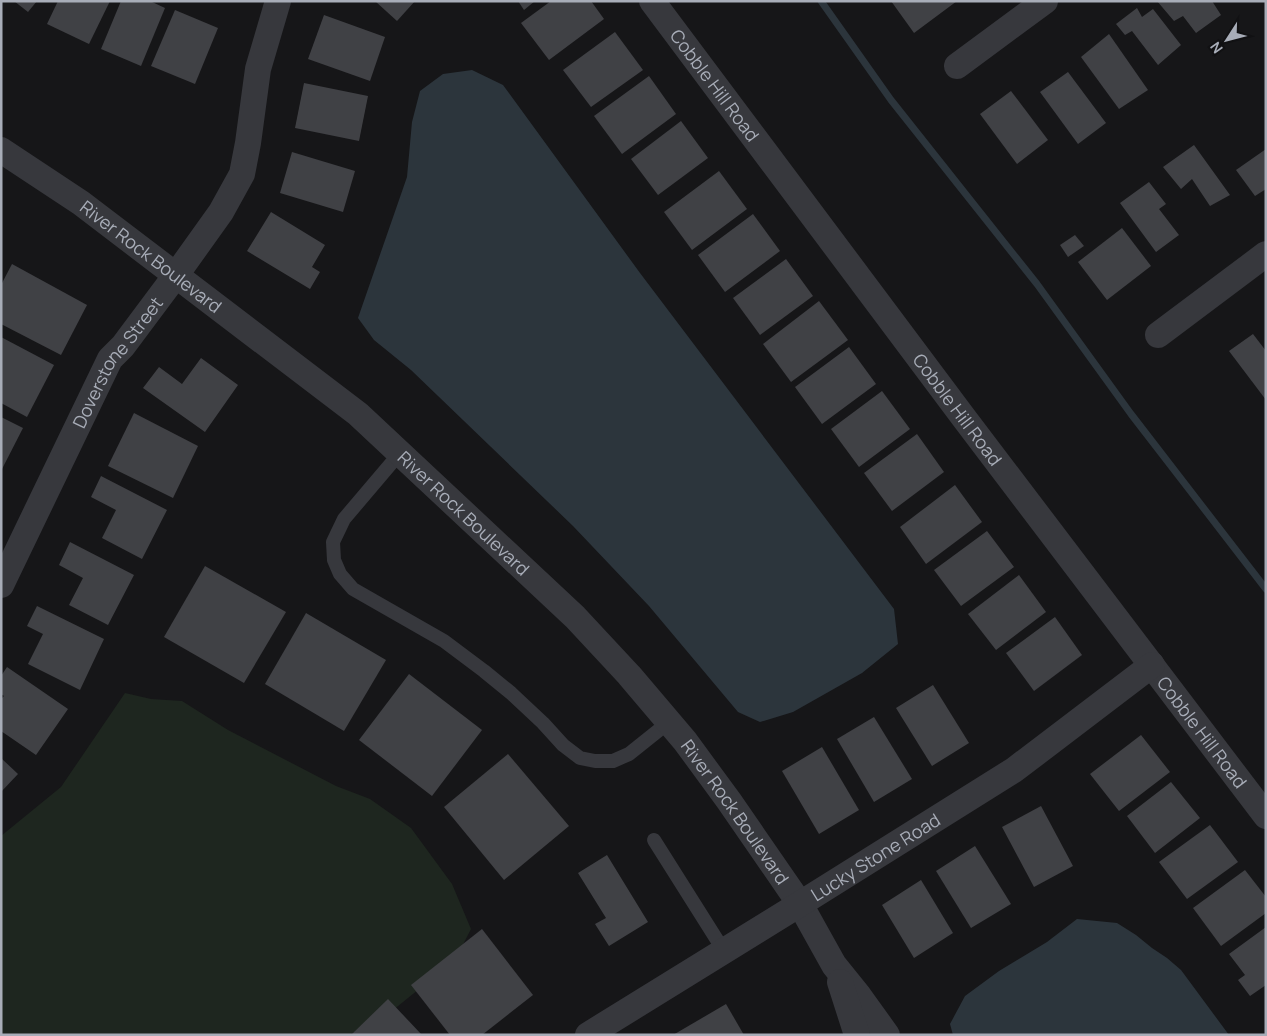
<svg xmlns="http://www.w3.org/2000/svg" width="1267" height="1036" font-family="Manrope,sans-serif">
	<rect width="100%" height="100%" fill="#161618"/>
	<polygon fill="#1e261f" points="125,693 151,699 182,701 228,730 336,786 370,799 411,828 452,884 471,929 455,960 382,1019 349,1035 1,1035 1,836 61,787"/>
	<g fill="#2c353c">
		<polygon points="472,70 503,85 640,273 894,609 898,644 862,673 793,712 760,722 738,712 649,606 573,526 411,370 374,340 358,318 407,177 412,122 420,91 443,74"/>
		<polygon points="1077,919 1117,923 1136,935 1152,948 1167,958 1181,970 1229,1035 953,1035 950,1024 965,996 999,971 1047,942"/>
	</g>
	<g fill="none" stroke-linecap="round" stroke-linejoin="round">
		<polyline stroke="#2c353c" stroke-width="7" points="821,1 891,100 1037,284 1131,414 1266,589"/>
	</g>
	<g fill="#404145">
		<polygon points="14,1 37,1 28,12"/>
		<polygon points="58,1 110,1 89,44 47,24"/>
		<polygon points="121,1 150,1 165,8 141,66 101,49"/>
		<polygon points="375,1 415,1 397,21"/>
		<polygon points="518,1 535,1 524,10"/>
		<polygon points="551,1 591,1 604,19 549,60 521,23"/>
		<polygon points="891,1 957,1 914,33"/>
		<polygon points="1157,1 1212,1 1221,15 1196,33 1183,16 1174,21"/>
		<polygon points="1137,8 1142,17 1153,9 1181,45 1158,65 1132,31 1125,35 1116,24"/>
		<polygon points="175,10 218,28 195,84 151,66"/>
		<polygon points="324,15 385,37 370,81 308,59"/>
		<polygon points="615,32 643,70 591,107 563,70"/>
		<polygon points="1109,34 1148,90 1119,109 1081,57"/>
		<polygon points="1068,72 1106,123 1078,144 1040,92"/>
		<polygon points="649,76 676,114 622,154 594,116"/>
		<polygon points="304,83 368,96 359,141 295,128"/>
		<polygon points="1011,91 1048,140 1017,164 980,114"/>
		<polygon points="681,121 708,158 658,195 631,159"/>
		<polygon points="1194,145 1230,195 1210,206 1192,179 1181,189 1163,167"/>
		<polygon points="1266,149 1266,189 1255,196 1236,170"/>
		<polygon points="292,152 355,171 343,212 280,193"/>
		<polygon points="719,171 747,209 692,250 664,212"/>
		<polygon points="1149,182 1166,204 1159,209 1179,235 1156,252 1120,203"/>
		<polygon points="271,212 325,245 312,267 320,272 310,289 247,251"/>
		<polygon points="753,214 780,251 725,292 698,255"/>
		<polygon points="1122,228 1151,266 1107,300 1078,262"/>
		<polygon points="1075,235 1084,246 1068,257 1060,245"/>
		<polygon points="786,259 813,296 760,335 733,298"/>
		<polygon points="12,264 87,305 61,355 1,324 1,285"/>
		<polygon points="819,301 848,340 791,382 763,344"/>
		<polygon points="1253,334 1266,351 1266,400 1229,351"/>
		<polygon points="1,337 54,365 27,417 1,403"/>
		<polygon points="849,347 876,384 822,424 795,387"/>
		<polygon points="201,358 238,385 205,432 143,388 159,367 182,384"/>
		<polygon points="882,391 910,429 859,467 831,429"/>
		<polygon points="134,413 198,446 173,498 108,466"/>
		<polygon points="1,417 23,428 1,471"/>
		<polygon points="917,434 944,472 892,511 864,473"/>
		<polygon points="101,476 167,510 142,559 102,538 116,510 91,497"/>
		<polygon points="955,485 982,522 926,564 900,527"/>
		<polygon points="987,531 1014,567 961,606 934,570"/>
		<polygon points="70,542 134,575 108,625 69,605 83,578 59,565"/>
		<polygon points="205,566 286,612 244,683 164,637"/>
		<polygon points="1019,575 1046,612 996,650 968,614"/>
		<polygon points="37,606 104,639 80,690 28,664 43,634 27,626"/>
		<polygon points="306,613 386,660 344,731 265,684"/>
		<polygon points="1055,617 1082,655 1034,691 1006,653"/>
		<polygon points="7,667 68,709 36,755 1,731 1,699 4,696 1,694 1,676"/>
		<polygon points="409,674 482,730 432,796 359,740"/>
		<polygon points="933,685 969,743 932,766 896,708"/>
		<polygon points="874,717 912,779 874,802 837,739"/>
		<polygon points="1141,735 1170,772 1119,811 1090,774"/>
		<polygon points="822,747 859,810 819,834 782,771"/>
		<polygon points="508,754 569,826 504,880 444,807"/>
		<polygon points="1,758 18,774 1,792"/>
		<polygon points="1171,782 1200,818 1155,853 1127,816"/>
		<polygon points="1041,806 1073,866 1034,887 1002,827"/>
		<polygon points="1210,825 1238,862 1187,899 1159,862"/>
		<polygon points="975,846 1011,904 971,928 936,871"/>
		<polygon points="607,855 648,922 609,946 595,924 606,918 578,873"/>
		<polygon points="1245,870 1266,897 1266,913 1221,946 1193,908"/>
		<polygon points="921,880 953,933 914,958 882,905"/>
		<polygon points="1266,927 1266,985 1250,996 1238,980 1245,975 1229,954"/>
		<polygon points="482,929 533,995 482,1035 450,1035 411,985"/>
		<polygon points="388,999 422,1035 351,1035"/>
		<polygon points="726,1004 744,1035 673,1035"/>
	</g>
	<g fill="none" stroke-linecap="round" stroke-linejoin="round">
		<g stroke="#37383d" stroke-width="14">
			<polyline points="400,453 344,519 333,542 334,560 340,574 353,589 444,641 484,671 511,693 543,723 563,745 580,758 595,761 613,761 629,754 669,722"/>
			<polyline points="654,840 724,951"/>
		</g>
		<g stroke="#37383d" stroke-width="26">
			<path id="s1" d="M652 1 964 418 1266 816"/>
			<polyline points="957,66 1045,1"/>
			<path id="s2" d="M1 150 81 203 358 414 575 617 629 675 685 741 729 801 800 904 834 965 859 996 887 1035"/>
			<polyline points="1158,335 1266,254"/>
			<path id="s3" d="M1 585 110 359 123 346 176 275 221 212 242 174 248 143 258 69 278 1"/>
			<polyline points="840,982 857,1035"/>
			<path id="s4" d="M588 1035 800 904 1014 770 1152 665"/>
		</g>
	</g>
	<g text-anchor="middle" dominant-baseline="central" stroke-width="4" stroke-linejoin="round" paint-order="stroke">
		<g font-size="18" fill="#a8adb8" stroke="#111113">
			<text stroke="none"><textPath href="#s1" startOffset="105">Cobble Hill Road</textPath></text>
			<text stroke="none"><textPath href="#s2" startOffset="184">River Rock Boulevard</textPath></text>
			<text stroke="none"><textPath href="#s3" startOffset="252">Doverstone Street</textPath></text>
			<text stroke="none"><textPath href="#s1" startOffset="510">Cobble Hill Road</textPath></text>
			<text stroke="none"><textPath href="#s2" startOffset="589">River Rock Boulevard</textPath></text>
			<text stroke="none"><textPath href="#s1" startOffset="915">Cobble Hill Road</textPath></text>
			<text stroke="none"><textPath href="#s2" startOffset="994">River Rock Boulevard</textPath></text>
			<text stroke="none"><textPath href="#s4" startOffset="338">Lucky Stone Road</textPath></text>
		</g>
	</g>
	<rect width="1267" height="1036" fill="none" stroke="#a8adb8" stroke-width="5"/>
	<g transform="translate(1227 40) rotate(234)" stroke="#111113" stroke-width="4" paint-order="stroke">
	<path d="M0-4L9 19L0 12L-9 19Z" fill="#a8adb8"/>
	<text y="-8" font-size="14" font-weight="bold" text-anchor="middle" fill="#a8adb8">N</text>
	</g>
</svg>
